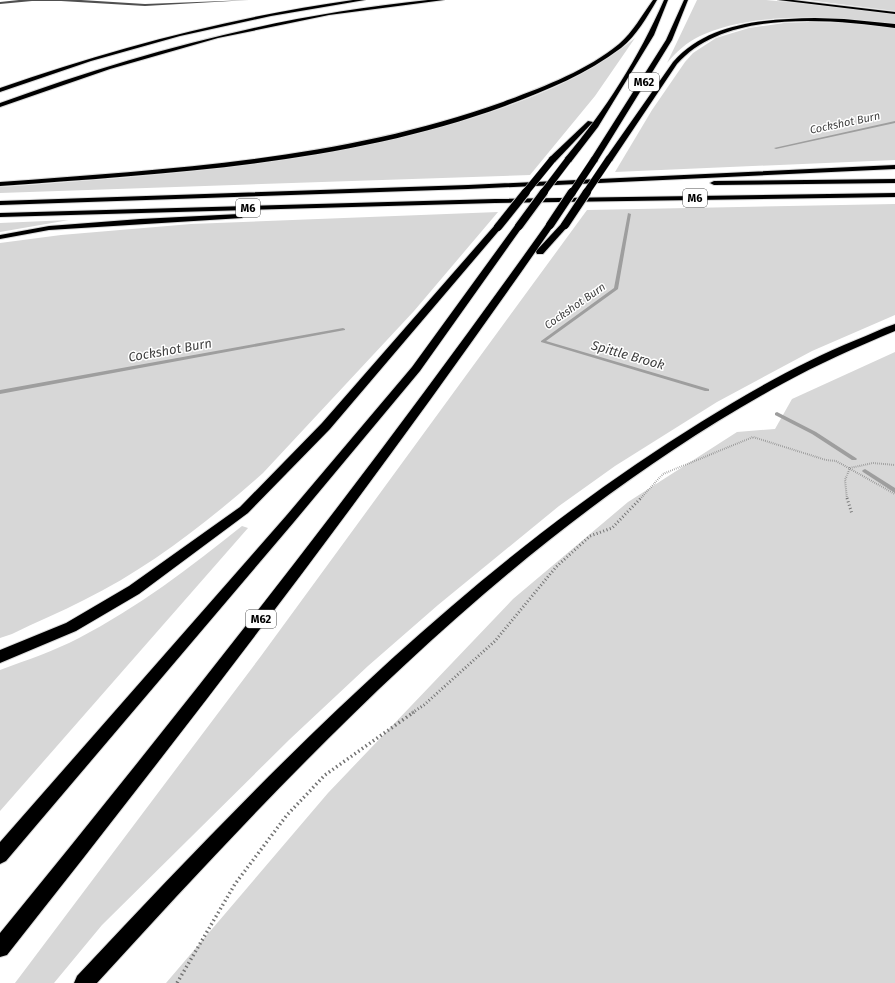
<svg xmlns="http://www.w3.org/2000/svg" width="895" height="983" font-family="'Fira Sans',sans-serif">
	<rect width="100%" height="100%" fill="#fff"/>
	<g fill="#d7d7d7">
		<path d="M697 0H766L830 6 895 14V24C837 16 753 11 700 36 687 42 676 52 667 63Z"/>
		<polygon points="807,0 895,0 895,11"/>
		<polygon points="809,22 852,23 895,28 895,160 615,172 652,110 685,62 693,53 716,38 749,28 784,23"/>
		<path d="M635 38 595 96 530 175 0 193V187C158 175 317 166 469 119 529 100 586 78 635 38Z"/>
		<polygon points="895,204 895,315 812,351 717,402 615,466 559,506 438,605 368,666 290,739 102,925 54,983 15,983 261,656 587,210"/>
		<path d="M498 212 414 311 263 473C209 521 149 568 84 600 61 612 36 622 12 634L0 638V243L61 235 191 224Z"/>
		<polygon points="69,220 0,232 0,223"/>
		<polygon points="895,352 895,983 166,983 328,793 513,599 628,502 737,432 775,429 792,399"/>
		<path d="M242 526 248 528 0 811V670C27 660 54 651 79 638 137 608 191 567 242 526Z"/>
	</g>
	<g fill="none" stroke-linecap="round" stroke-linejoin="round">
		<g fill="#9e9e9e" fill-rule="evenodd">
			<polygon points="895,121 895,123 776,149 774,148"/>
			<polygon points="628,213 631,214 618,289 546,341 709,389 709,391 705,391 541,342 541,341 614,288"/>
			<polygon points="343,328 345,329 345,330 0,394 0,390"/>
			<polygon points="777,412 816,432 856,458 857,459 856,460 852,460 812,434 775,415 775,413"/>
			<polygon points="865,469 895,488 895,493 863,472 862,471 863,470"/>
		</g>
		<defs>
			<g id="highway">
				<path d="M353 0H365L271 16 180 36 91 61 0 92V88C115 48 232 17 353 0Z"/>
				<path d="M428 0H444L329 15 218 38 110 69 0 107V103C140 52 279 15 428 0Z"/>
				<path d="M653 0H657C647 17 637 35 621 48 587 74 545 91 505 106 343 165 170 173 0 186V182C169 169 342 160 503 102 543 87 586 71 619 44 633 32 642 15 653 0Z"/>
				<path d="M664 0H668L654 35 598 127 571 162H565V158C605 111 639 57 664 0Z"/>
				<polygon points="684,0 688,0 672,40 598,160 597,162 591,162 590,160 666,40"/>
				<polygon points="778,0 793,0 895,12 895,14"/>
				<path d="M815 18 844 19 895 24V28C829 19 725 9 677 64L612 161H609L605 159 673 62C708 22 766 19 815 18Z"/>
				<polygon points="588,121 593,122 555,162 549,162 549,158"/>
				<polygon points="895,165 895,169 468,189 0,205 0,201 468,185"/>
				<polygon points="895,179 895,183 714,185 710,183 714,181"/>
				<polygon points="895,193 895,197 495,203 0,217 0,213 495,199"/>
				<polygon points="239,214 243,216 242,218 49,230 0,239 0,235 49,226 140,219"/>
				<path d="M547 223H550L554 225C381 475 196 716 7 955L0 957V933C189 701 374 467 547 223Z"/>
				<polygon points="562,223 565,223 569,225 543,254 537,254 536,252 537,250"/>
				<polygon points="516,224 522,224 523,226 420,371 294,522 6,861 0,864 0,842 286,516 412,367"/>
				<polygon points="495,225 498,225 502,227 330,429 248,513 139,594 76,631 0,663 0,650 66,623 129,586 240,507 322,423"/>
				<path d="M895 324V331C857 347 818 364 782 384 514 531 301 760 97 983H74L77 976C267 773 463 569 701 422 751 391 802 362 856 340 869 335 882 328 895 324Z"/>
			</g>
		</defs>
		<use href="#highway" stroke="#dbdbdb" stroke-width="2"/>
		<g stroke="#727272" stroke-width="2" stroke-dasharray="0.5 1.5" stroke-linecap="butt">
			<polyline points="640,499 663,474 753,437 826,460 836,461 895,494"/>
			<polyline points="847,499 845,480 850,468 873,463 895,465"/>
		</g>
		<g stroke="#727272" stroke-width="3" stroke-dasharray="1 2.5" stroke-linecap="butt">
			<polyline points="847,498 852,514"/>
			<polyline points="412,713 424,705 495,641 556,567 590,536 612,528 641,498"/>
		</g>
		<polyline stroke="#727272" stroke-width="3.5" stroke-dasharray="1.5 3" stroke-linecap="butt" points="177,983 235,884 287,815 325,775 414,712"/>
		<polygon fill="#505050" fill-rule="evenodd" points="19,0 81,0 145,4 249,0 145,6 61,1 32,1 0,4 0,2"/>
		<use href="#highway" fill="#000" fill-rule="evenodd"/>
		<defs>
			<g id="highway-bridge-far1">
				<polyline points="525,193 552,160"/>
				<polyline points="543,193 568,160"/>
				<polyline points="572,193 594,160"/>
				<polyline points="586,193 609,159"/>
			</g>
			<g id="highway-bridge">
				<polyline points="550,225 572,192"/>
				<polyline points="565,225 587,192"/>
				<polyline points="519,226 544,192"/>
				<polyline points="498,227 526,192"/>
			</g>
		</defs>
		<use href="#highway-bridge-far1" stroke="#dbdbdb" stroke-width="8" stroke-linecap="butt"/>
		<use href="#highway-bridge" stroke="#dbdbdb" stroke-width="10" stroke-linecap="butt"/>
		<use href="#highway-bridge-far1" stroke="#000" stroke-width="7"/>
		<use href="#highway-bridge" stroke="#000" stroke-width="8"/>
	</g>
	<g text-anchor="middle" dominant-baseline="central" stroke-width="3" stroke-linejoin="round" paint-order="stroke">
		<g fill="#fff" stroke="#4c4c4c" stroke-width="1">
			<rect x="629" y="73" width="30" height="18" rx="3"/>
			<rect x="683" y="189" width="24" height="18" rx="3"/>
			<rect x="236" y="199" width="24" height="18" rx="3"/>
			<rect x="246" y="610" width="30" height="18" rx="3"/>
		</g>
		<g font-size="11" font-weight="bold" fill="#000">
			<text x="644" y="82">M62</text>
			<text x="695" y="198">M6</text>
			<text x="248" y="208">M6</text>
			<text x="261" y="619">M62</text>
		</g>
		<g font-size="11" font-style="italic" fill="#3f3f3f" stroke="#fff">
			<text transform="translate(845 123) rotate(-12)">Cockshot Burn</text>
			<text transform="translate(575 306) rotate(-35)">Cockshot Burn</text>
		</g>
		<g font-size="13" font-style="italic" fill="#3f3f3f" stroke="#fff">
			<text transform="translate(170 350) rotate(-10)">Cockshot Burn</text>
			<text transform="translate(628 355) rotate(16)">Spittle Brook</text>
		</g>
	</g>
</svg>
